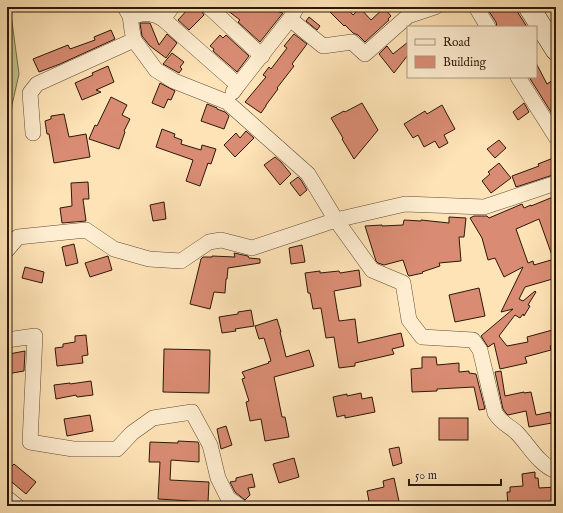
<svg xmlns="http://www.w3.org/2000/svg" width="563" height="513" font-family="'IM FELL English',serif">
	<rect width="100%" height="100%" fill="#fee3b6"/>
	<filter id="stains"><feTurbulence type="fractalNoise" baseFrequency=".005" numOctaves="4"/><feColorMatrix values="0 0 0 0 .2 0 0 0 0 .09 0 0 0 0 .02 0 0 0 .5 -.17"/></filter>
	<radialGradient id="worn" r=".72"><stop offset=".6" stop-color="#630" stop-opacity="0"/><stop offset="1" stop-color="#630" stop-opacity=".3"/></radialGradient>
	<polygon fill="#c1c38d" stroke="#766e4a" points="7,7 10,7 19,74 12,105 8,148 7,149"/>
	<g fill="#d98c73" stroke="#2c1808">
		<polygon points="190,7 200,7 201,10 204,15 189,30 178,20"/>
		<polygon points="223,7 281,7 279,12 283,13 260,42 238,22 240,20"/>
		<polygon points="325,7 346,7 353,15 360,8 371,20 384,8 391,16 388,19 389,20 365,42 358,35 353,33 345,25 344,26"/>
		<polygon points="492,7 508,7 510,11 515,8 527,27 497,27 496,22 488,10"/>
		<polygon points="309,17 320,26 317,30 306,21"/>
		<polygon points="140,23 150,23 159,45 167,34 177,43 166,58 150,46 142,36"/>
		<polygon points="111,30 115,39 60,64 39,72 33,59 68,45 70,49 95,40 94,37"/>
		<polygon points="294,34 307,44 292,64 294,66 277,88 278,89 266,105 266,106 261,113 245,102 266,77 263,75 269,67 271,69 287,48 284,46"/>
		<polygon points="220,35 223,38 226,35 249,56 237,72 213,51 214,49 210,46"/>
		<polygon points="408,42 408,55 394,73 379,54 387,46 393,54"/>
		<polygon points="172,53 184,62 180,67 182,69 179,73 163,64"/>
		<polygon points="536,63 547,84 556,78 556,120 529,77 536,77"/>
		<polygon points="108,66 114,82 96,90 101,92 82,100 75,83 93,75 92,73"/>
		<polygon points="160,83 175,91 171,100 168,99 164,108 152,103"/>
		<polygon points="111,97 127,105 122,115 130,119 124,131 125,132 119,149 89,139 95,125 97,126"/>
		<polygon points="362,103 378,130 354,159 342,139 343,138 331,118 344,111 345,112"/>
		<polygon points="524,103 529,112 518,120 513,112"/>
		<polygon points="207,104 217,108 217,109 225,112 229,116 224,129 201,121"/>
		<polygon points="442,105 455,129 444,135 448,143 439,148 435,141 424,147 418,135 413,138 404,124 425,111 427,114"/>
		<polygon points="64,114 69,137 86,134 90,157 54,163 49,134 47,134 45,121 51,119 51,116"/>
		<polygon points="162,129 175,134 174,137 182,140 181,144 201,150 202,145 216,149 211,164 208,163 200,186 186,181 193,160 156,147"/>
		<polygon points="246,131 254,138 235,157 224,145 236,133 240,138"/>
		<polygon points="499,140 506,148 495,158 487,149"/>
		<polygon points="275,157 281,162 291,174 280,185 264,165"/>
		<polygon points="556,157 556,174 516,187 512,176 539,166 538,164"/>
		<polygon points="499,163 511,178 491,193 482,181 490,174 488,172"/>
		<polygon points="298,177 301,180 307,190 300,196 290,183"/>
		<polygon points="88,182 89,199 83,199 86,221 62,223 60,208 72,206 71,183"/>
		<polygon points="553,197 554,199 556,198 556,261 554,261 539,219 516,229 528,263 533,261 534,265 551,260 556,278 525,287 519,299 523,301 535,291 536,292 528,305 530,306 524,316 523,314 520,318 515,315 499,336 507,346 528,342 527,337 556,329 556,345 550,346 551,350 525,357 527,363 500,369 494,343 488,347 481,336 513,309 501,312 523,267 504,277 495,258 488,260 482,238 470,218 474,216 487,216 489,218 522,204 524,208 531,205 531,206"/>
		<polygon points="164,202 166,219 153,221 150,205"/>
		<polygon points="449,217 466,218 464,237 459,237 461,261 439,263 440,266 422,272 423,273 409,276 408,275 403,260 384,265 378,263 376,261 365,226 382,225 382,226 403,225 404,220 421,221 421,220 449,223"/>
		<polygon points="74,244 78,263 66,266 62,247"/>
		<polygon points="302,245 305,262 291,264 289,248"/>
		<polygon points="234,253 248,256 249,258 260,259 260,263 228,268 227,279 226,279 225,293 214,292 210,309 190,304 201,259 203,257 212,257 212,256 235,257"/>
		<polygon points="108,256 112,270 90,277 85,263"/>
		<polygon points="25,267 44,272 42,283 22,278"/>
		<polygon points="359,270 361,286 334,291 339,321 355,319 358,343 401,333 404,346 392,349 394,354 355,363 355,366 339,368 334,337 326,338 321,308 313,309 310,293 308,293 305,273 320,271 320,273 339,271 340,273"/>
		<polygon points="479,288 485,316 455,322 449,295"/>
		<polygon points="251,310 254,326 235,329 236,331 222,333 219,317 238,314 238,312"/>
		<polygon points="277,319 281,332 280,332 286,357 309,350 314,366 274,377 282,417 285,417 289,437 265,441 261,419 250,421 246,402 249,401 242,379 245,378 242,372 269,363 268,362 271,361 264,338 259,339 255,326"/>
		<polygon points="86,335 88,355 82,356 83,363 57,366 55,348 63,347 63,344 75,342 75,336"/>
		<polygon points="164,349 210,350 209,393 163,392"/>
		<polygon points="25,351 24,371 7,374 7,358 10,357 9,354"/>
		<polygon points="422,357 436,357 437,365 459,363 459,372 469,371 469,373 476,374 485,409 479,410 474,387 437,389 437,391 412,392 411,369 422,368"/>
		<polygon points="501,371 505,396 524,392 524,393 531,392 536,415 550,412 552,423 529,427 526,411 508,415 506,413 503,409 495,372"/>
		<polygon points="91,381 93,395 77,397 76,395 56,399 54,385 70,383 70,384"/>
		<polygon points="361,393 362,399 372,397 375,412 345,418 345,415 337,417 333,397 347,394 347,396"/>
		<polygon points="90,415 93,431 67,436 64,419"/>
		<rect x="439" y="418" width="29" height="22"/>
		<polygon points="226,426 232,445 221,449 217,429"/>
		<polygon points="178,441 198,442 199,445 199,462 171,460 170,480 209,482 208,502 158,499 160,462 149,462 150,442 178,443"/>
		<polygon points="399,447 402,463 393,466 389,449"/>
		<polygon points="294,458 299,477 279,483 273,464"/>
		<polygon points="14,464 36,482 26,494 7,478 7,471"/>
		<polygon points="535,472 535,478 538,478 539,488 556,487 556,506 508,506 507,492 510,492 510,487 523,486 522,474"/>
		<polygon points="252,474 255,487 248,488 250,495 245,500 235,492 230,482 236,481 236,478"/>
		<polygon points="394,478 400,506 370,506 367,491 384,487 383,481"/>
	</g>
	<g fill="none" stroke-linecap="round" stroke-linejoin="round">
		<defs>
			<g id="minor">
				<path d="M125 7 130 16 132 30 134 40 156 70 174 81 227 102 308 174 336 220 372 270 403 283 409 320 422 337 473 340 480 350 495 413C501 423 508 425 516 432 529 445 538 464 556 471"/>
				<polyline points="209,7 262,56"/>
				<polyline points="297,7 290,19 323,46 352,42 365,54 408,16 435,7"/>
				<polyline points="476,7 488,27"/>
				<path d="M130 16C143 14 151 11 163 19L238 85"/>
				<polyline points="163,19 172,7"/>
				<polyline points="518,77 556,137"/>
				<polyline points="233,92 238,85 290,19"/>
				<polyline points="33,133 30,93 37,84 134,40"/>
				<polyline points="7,250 18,237 86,230 114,249 149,259 181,261 209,242 221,240 252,248 336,220 405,204 484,207 556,183"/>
				<polyline points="7,340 35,336 30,442 73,449 117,449 132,433 153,418 192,412 210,445 218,478 228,498 239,506"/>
				<polyline points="7,498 17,506"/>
			</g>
			<polyline id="secondary" points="529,7 556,50"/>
		</defs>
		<use href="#minor" stroke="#604b34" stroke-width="16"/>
		<use href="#secondary" stroke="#2c1808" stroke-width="22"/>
		<use href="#minor" stroke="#feedd0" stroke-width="15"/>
		<use href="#secondary" stroke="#feedd0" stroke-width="21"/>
	</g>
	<rect width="563" height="513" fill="none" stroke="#fee3b6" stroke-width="24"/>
	<rect x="8" y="8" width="547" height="497" fill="none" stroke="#2c1808" stroke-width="2"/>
	<rect x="12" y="12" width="539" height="489" fill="none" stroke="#2c1808"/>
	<rect x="407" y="26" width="130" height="52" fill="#feedd0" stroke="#aa9880"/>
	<rect x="415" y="39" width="20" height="6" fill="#feedd0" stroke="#aa9880"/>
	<text x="443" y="46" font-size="12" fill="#2c1808">Road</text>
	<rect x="415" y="56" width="20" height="12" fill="#d98c73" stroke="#aa9880"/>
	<text x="443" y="66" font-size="12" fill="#2c1808">Building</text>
	<path d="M409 479v6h92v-6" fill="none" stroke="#2c1808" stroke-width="2"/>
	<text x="415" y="479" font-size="12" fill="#2c1808" stroke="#feedd0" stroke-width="3" paint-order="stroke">50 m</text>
	<rect width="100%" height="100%" filter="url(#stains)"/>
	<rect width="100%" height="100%" fill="url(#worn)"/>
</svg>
